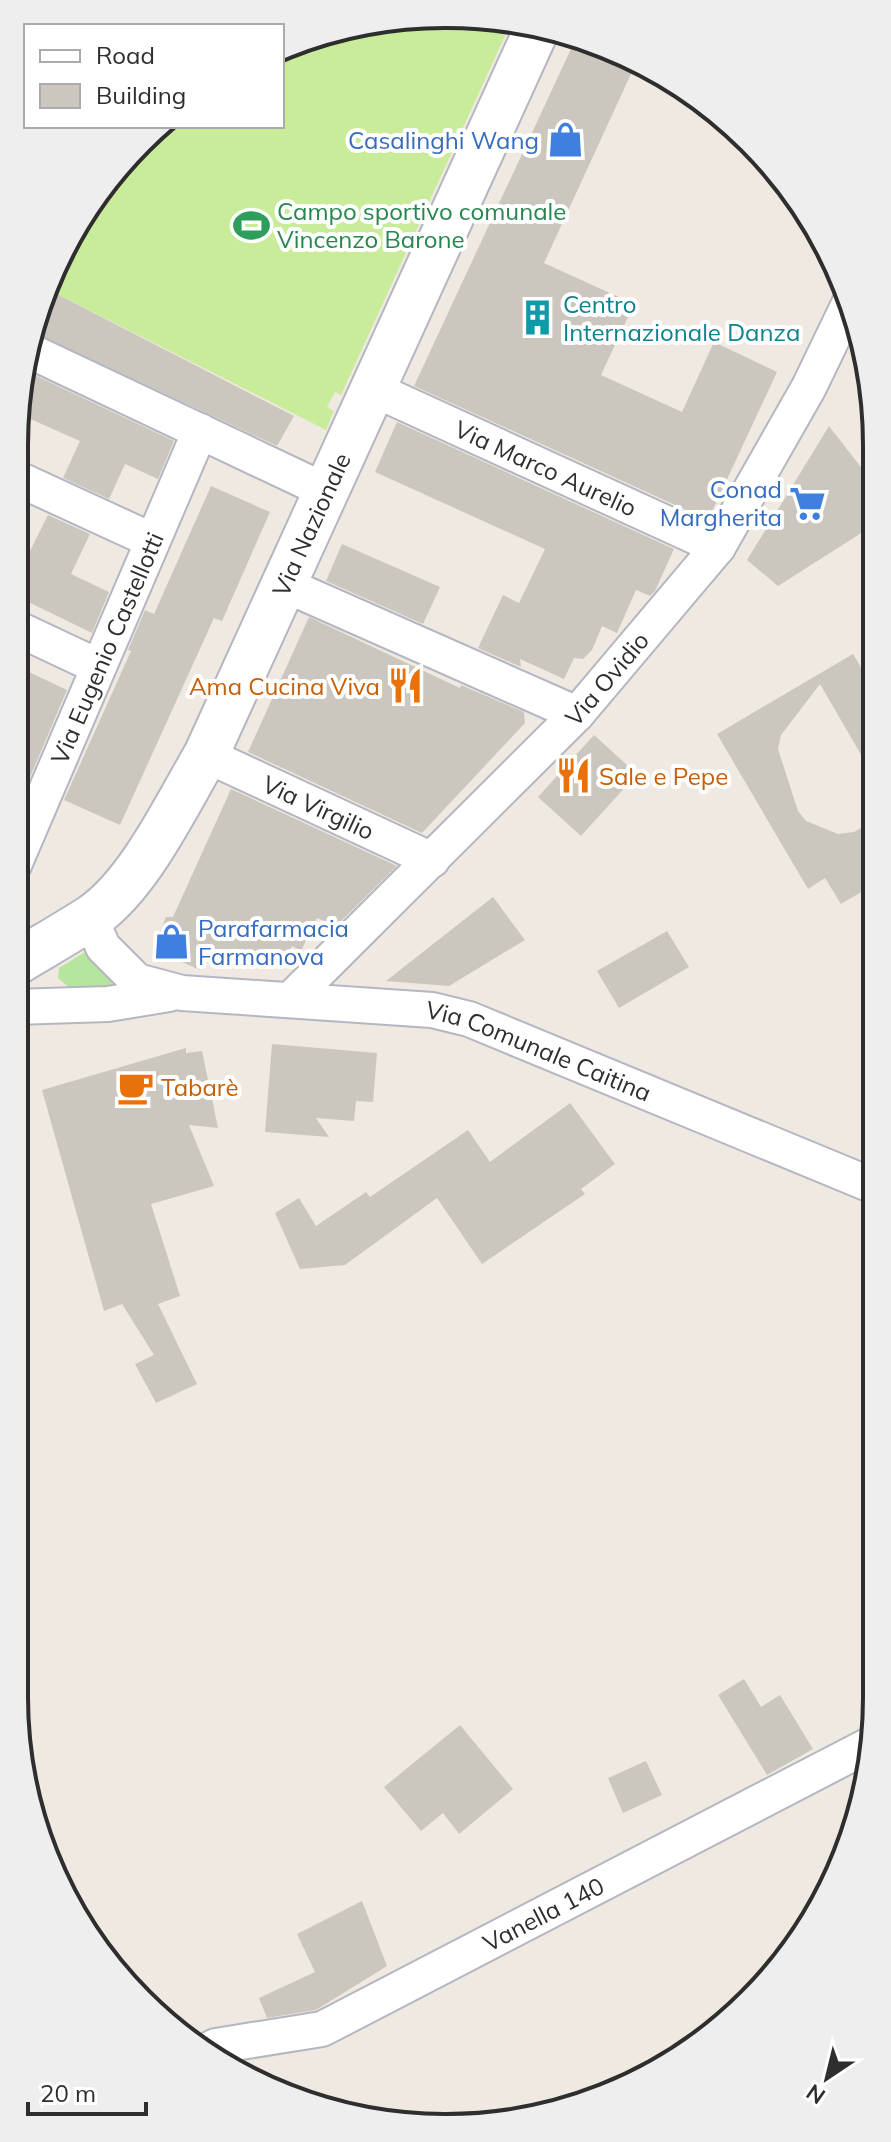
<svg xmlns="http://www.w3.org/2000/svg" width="891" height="2142" font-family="Mulish,sans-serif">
	<rect width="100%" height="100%" fill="#efe9e1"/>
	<polygon fill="#b6e59e" points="85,952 91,955 112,983 109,988 71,989 58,978 59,968"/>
	<polygon fill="#c9ec9a" points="418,15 509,27 341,395 335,392 327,407 334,411 326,430 47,289 121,161 167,126 282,126 282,51"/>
	<g fill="#cbc7bf">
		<polygon points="577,36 636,63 544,263 634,304 601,375 682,412 714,342 777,372 708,520 414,386"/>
		<polygon points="47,289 294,416 277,446 33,332 37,306"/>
		<polygon points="26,371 174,441 158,479 125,464 109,499 63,478 80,441 19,414"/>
		<polygon points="397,422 674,549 655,591 650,596 636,590 617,633 602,626 592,650 583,659 574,658 564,679 520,659 521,667 478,648 503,595 519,603 545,549 375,472"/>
		<polygon points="829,426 874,484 874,525 778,586 747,560"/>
		<polygon points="211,486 270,512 222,621 214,618 120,825 64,800 131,651 128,650 145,610 154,614"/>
		<polygon points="48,515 90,534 71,574 109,592 92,633 14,595 14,548 28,555"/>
		<polygon points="342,544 440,587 423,624 326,581"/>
		<polygon points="309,617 460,688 461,685 524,712 525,723 422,833 248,752"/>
		<polygon points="853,654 874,689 874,777 820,684 781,735 778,749 798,811 806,821 838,834 854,832 874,820 875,884 841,904 825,878 808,889 717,734"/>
		<polygon points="14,665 67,690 27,784 14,779"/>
		<polygon points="594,735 637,774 581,836 538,797"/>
		<polygon points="231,789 397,866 336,926 317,918 301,951 292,946 281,969 254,957 246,969 209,955 200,970 153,949 166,917 173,917"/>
		<polygon points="493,897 525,940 449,986 386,981"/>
		<polygon points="667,931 689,967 619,1008 597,971"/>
		<polygon points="272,1044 377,1053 373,1102 356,1101 354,1121 316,1118 329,1137 265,1132"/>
		<polygon points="186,1048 186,1053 202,1051 218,1128 189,1125 214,1186 151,1204 180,1296 158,1304 197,1384 156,1403 135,1364 154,1355 122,1304 104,1311 42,1090"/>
		<polygon points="570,1103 615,1164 581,1189 585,1194 482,1264 437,1198 345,1265 300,1269 275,1213 299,1198 316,1226 366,1192 370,1197 468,1130 490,1162"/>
		<polygon points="744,1679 761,1707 780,1695 813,1749 767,1775 718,1695"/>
		<polygon points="460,1725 513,1789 459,1834 443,1813 421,1831 384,1787"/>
		<polygon points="646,1761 662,1795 623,1813 608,1778"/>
		<polygon points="362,1901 387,1966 316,2010 267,2018 259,1998 315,1972 297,1934"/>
	</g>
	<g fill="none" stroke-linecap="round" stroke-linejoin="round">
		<defs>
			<g id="street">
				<polyline points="30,351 326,491"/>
				<path id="s1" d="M373 389 718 547"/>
				<polyline points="14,477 151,540"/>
				<polyline points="283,584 577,714"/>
				<polyline points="14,627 97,666"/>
				<path id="s2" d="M206 755 432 860"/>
				<path id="s3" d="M14 865 200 431"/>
				<path id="s4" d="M90 917 103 947 137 981 182 993 432 1010 469 1019 876 1187"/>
				<path id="s5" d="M291 999 577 714 718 547 809 387 850 302"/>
				<polyline points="14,1007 108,1004 169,994"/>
				<path id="s6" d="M206 2051 216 2046 322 2029 869 1745"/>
			</g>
			<g id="secondary">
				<path id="s7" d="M14 964C40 948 67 933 93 916 140 883 177 804 206 755L536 31"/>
			</g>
		</defs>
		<use href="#street" stroke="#b4b7c1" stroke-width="38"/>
		<use href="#secondary" stroke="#b4b7c1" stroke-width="48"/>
		<use href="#street" stroke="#fff" stroke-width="34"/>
		<use href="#secondary" stroke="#fff" stroke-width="44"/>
	</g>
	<defs>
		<symbol id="shop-bare" viewBox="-9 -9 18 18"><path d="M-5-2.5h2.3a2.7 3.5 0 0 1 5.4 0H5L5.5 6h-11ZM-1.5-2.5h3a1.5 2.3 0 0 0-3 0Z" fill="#3f7fe0" stroke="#fff" stroke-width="2.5" paint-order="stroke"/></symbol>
		<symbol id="stadium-bare" viewBox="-9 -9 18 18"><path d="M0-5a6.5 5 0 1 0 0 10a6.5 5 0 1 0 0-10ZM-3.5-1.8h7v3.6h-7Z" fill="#2e9e5b" stroke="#fff" stroke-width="2.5" paint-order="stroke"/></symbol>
		<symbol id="building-bare" viewBox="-9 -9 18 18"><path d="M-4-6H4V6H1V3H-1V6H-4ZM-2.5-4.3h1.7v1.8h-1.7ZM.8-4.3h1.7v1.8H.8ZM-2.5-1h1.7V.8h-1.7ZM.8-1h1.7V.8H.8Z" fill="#0f9aa8" stroke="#fff" stroke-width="2.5" paint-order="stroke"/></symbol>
		<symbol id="supermarket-bare" viewBox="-9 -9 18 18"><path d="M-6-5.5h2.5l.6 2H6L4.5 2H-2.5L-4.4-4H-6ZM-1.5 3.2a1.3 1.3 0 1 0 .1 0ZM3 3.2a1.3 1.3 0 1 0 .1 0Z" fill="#3f7fe0" stroke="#fff" stroke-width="2.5" paint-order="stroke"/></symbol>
		<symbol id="restaurant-bare" viewBox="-9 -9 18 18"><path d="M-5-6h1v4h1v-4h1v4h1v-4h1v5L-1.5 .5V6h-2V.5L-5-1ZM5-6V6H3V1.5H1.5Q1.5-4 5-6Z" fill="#e8710a" stroke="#fff" stroke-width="2.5" paint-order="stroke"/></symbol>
		<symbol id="cafe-bare" viewBox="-9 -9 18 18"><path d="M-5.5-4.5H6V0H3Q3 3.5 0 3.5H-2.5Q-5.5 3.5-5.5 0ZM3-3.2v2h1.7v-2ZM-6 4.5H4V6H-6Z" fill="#e8710a" stroke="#fff" stroke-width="2.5" paint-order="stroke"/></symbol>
	</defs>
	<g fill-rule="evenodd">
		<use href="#shop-bare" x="540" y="114" width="51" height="51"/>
		<use href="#stadium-bare" x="226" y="200" width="51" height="51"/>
		<use href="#building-bare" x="512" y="292" width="51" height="51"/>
		<use href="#supermarket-bare" x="782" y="478" width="51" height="51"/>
		<use href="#restaurant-bare" x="380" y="660" width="51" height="51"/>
		<use href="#restaurant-bare" x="548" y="750" width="51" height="51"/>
		<use href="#shop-bare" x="146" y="916" width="51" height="51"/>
		<use href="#cafe-bare" x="110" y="1062" width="51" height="51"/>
	</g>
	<g text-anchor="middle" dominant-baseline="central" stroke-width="8" stroke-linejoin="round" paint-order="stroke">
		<g font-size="24" fill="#366cbe" stroke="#fff" text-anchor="end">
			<text x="539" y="140">Casalinghi Wang</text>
			<text x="782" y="489">Conad<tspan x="782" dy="28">Margherita</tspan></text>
			<text x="198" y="928" text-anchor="start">Parafarmacia<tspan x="198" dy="28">Farmanova</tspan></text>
		</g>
		<g font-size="24" fill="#27864d" stroke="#fff" text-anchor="start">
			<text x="277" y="211">Campo sportivo comunale<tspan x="277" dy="28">Vincenzo Barone</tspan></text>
		</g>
		<g font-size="24" fill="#0d838f" stroke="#fff" text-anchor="start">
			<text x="563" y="304">Centro<tspan x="563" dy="28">Internazionale Danza</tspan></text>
		</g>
		<g font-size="24" fill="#2e2e2e" stroke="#fff">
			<text stroke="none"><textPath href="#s1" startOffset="190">Via Marco Aurelio</textPath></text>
			<text stroke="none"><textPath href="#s7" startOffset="544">Via Nazionale</textPath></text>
			<text stroke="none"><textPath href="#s3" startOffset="236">Via Eugenio Castellotti</textPath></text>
			<text stroke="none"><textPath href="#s5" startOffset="450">Via Ovidio</textPath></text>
			<text stroke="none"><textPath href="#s2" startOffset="124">Via Virgilio</textPath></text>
			<text stroke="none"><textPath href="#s4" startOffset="492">Via Comunale Caitina</textPath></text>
			<text stroke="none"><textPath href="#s6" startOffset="368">Vanella 140</textPath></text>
		</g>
		<g font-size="24" fill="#c56008" stroke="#fff" text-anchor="start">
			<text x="380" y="686" text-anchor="end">Ama Cucina Viva</text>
			<text x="599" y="776">Sale e Pepe</text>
			<text x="161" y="1087">Tabarè</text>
		</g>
	</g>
	<path d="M0 0H891V2142H0ZM445 28H446A417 417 0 0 1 863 445V1697A417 417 0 0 1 446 2114H445A417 417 0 0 1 28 1697V445A417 417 0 0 1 445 28Z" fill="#eee" fill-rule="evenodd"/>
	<path fill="none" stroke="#2e2e2e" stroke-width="4" d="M445 28H446A417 417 0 0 1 863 445V1697A417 417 0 0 1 446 2114H445A417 417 0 0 1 28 1697V445A417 417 0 0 1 445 28Z"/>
	<rect x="24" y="24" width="260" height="104" fill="#ffffff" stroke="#ababab" stroke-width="2"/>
	<rect x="40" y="50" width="40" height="12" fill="#ffffff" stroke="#ababab" stroke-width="2"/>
	<text x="96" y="64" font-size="24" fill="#2e2e2e">Road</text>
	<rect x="40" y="84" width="40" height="24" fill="#cbc7bf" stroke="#ababab" stroke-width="2"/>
	<text x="96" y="104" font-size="24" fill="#2e2e2e">Building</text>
	<g transform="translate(827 2078) rotate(215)" stroke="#ffffff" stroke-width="6" paint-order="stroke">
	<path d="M0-6L14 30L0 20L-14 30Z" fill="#2e2e2e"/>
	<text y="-12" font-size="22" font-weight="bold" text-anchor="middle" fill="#2e2e2e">N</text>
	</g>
	<path d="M28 2102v12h118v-12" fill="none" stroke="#2e2e2e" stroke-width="4"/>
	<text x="40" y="2102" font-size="24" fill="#2e2e2e" stroke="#ffffff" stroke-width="6" paint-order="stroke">20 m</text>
</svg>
